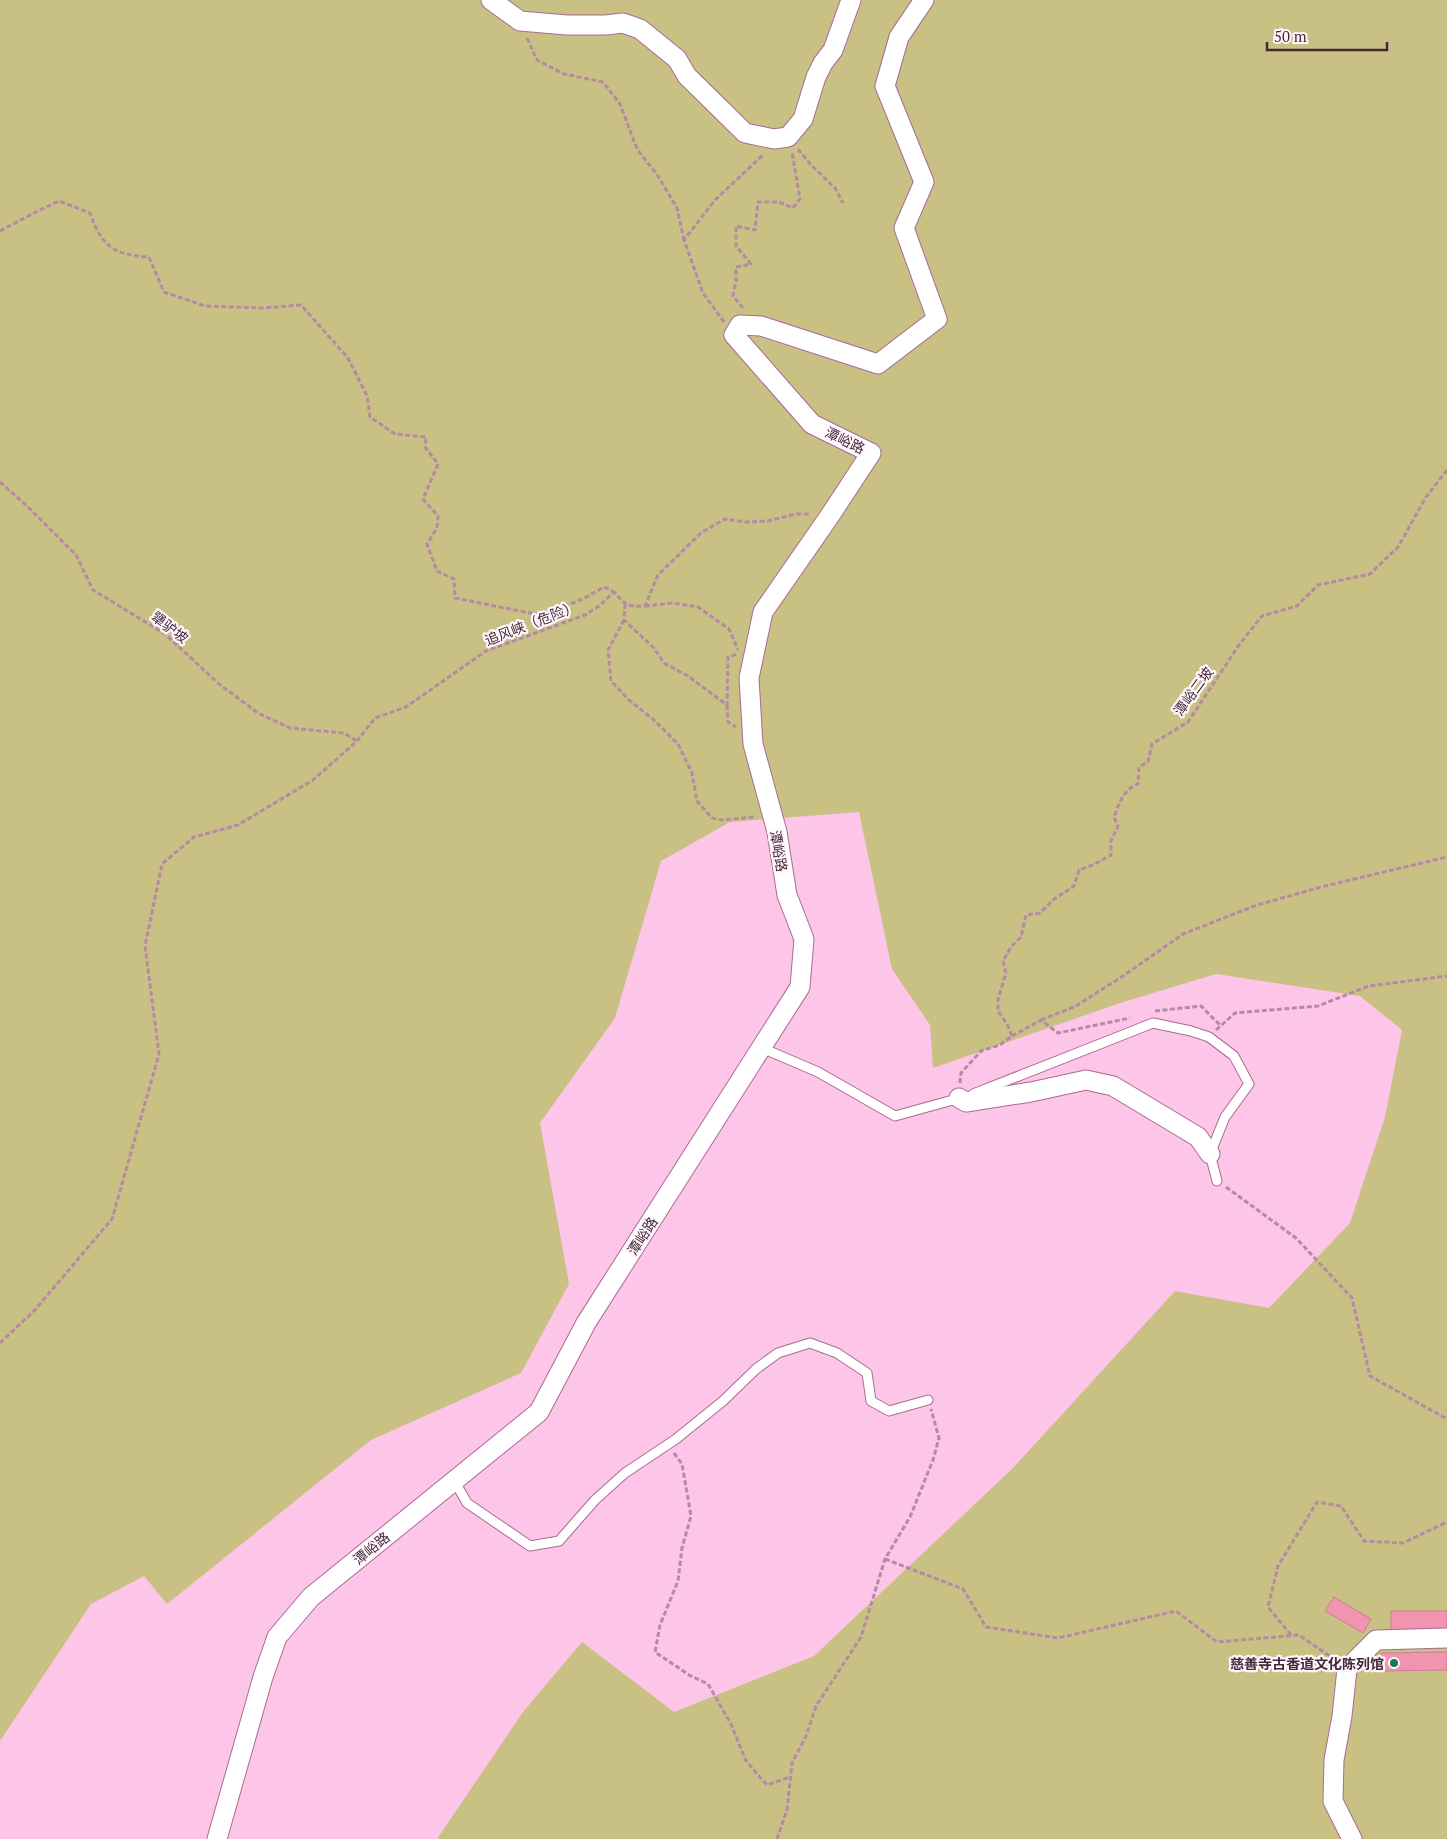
<svg xmlns="http://www.w3.org/2000/svg" width="1447" height="1839" font-family="'PT Serif','Noto Sans SC',serif">
	<rect width="100%" height="100%" fill="#fdc5e8"/>
	<polygon fill="#c9c083" points="0,0 1447,0 1447,1839 437,1839 523,1712 582,1642 674,1712 814,1656 1012,1469 1175,1291 1269,1308 1350,1223 1385,1117 1402,1030 1360,996 1216,974 1123,1002 933,1068 930,1025 892,969 859,812 730,822 661,861 615,1018 540,1123 569,1284 521,1373 371,1440 167,1604 144,1576 91,1604 0,1741"/>
	<g fill="#f194b0" stroke="#ca7e95">
		<polygon points="1334,1597 1371,1619 1363,1633 1325,1611"/>
		<polygon points="1391,1611 1447,1611 1447,1630 1391,1631"/>
		<polygon points="1447,1652 1447,1670 1381,1671 1381,1653"/>
	</g>
	<g fill="none" stroke-linecap="round" stroke-linejoin="round">
		<defs>
			<g id="lane">
				<polyline points="762,1048 818,1072 895,1116 960,1098"/>
				<polyline points="973,1094 1153,1023 1191,1031 1209,1037 1234,1056 1249,1084 1225,1117 1210,1154 1217,1181"/>
				<polyline points="454,1480 467,1503 530,1546 559,1541 595,1500 625,1473 676,1439 723,1401 756,1369 778,1353 810,1343 837,1353 867,1373 871,1401 889,1411 928,1400"/>
			</g>
			<g id="street">
				<polyline points="491,0 520,21 567,25 606,25 623,23 640,29 677,59 687,76 745,133 774,139 788,137 803,119 816,77 823,63 833,50 851,0"/>
				<polyline points="959,1098 966,1102 1031,1092 1086,1080 1113,1086 1198,1137 1210,1154"/>
				<polyline points="217,1839 263,1677 277,1637 311,1597 539,1412 586,1323 800,987 804,939 787,895 777,832 753,744 749,678 763,612 831,514 871,453 812,424 734,335 740,325 761,326 878,364 937,319 904,228 924,182 885,86 899,37 924,0"/>
				<polyline points="1352,1839 1333,1801 1334,1760 1342,1716 1347,1669 1376,1640 1447,1638"/>
			</g>
		</defs>
		<use href="#lane" stroke="#a96a93" stroke-width="11"/>
		<use href="#street" stroke="#a96a93" stroke-width="21"/>
		<g stroke="#b689a5" stroke-width="3" stroke-dasharray="5 2.5" stroke-linecap="butt">
			<polyline points="527,38 537,60 564,74 603,82 620,104 637,149 658,176 677,208 684,240"/>
			<polyline points="798,149 811,165 835,188 843,203"/>
			<path d="M0 231 38 211 59 201 90 213C102 247 114 255 149 257L164 292 205 306 263 308 301 305 348 358 367 396 370 417 395 434 426 437 425 447 438 464 423 499 438 516 437 528 427 544 437 571 454 579 455 598 540 615 583 599 604 587 614 592"/>
			<polyline points="743,308 733,296 736,281 736,267 751,264 736,246 736,226 755,230 758,202 779,202 793,208 800,199 792,152"/>
			<polyline points="724,322 703,293 684,240 715,200 763,155"/>
			<polyline points="0,482 28,507 76,555 93,590 165,634 219,684 258,713 290,728 344,733 357,741"/>
			<polyline points="625,604 624,620 653,647 664,663 688,676 727,705 728,657 737,654"/>
			<polyline points="645,606 673,603 698,607 729,629 738,650"/>
			<polyline points="624,620 608,650 611,681 629,700 654,720 678,744 692,773 697,801 712,818 722,820 755,817"/>
			<polyline points="727,705 728,722 736,727"/>
			<polyline points="1155,1011 1201,1006 1221,1026"/>
			<polyline points="1041,1020 1076,1006 1123,976 1183,934 1257,905 1325,886 1447,857"/>
			<polyline points="1216,1030 1235,1013 1318,1006 1369,986 1447,976"/>
			<polyline points="1012,1036 1041,1020 1058,1033 1130,1018"/>
			<path d="M960 1083 961 1073 981 1051 1000 1045 1012 1036 1007 1024 998 1011V999L1006 973 1003 961 1011 947 1021 937 1026 915 1040 913 1053 900 1074 886 1079 870 1093 865 1111 855V841L1118 826 1114 817C1119 803 1124 789 1138 784L1139 767 1148 762 1152 744 1188 722 1239 645 1262 616 1297 606 1318 585 1370 574 1398 547 1426 497 1447 470"/>
			<polyline points="1226,1187 1296,1238 1352,1298 1370,1376 1447,1419"/>
			<path d="M0 1343 34 1311 112 1219 159 1054 145 946 162 864 194 837 238 825 313 780 357 741 375 718 406 707 486 651 585 615 599 606 614 592C626 605 627 607 645 606L658 575 702 532 725 519 746 522 768 521 796 514H811"/>
			<polyline points="674,1453 682,1464 691,1516 682,1548 678,1581 660,1625 655,1652 689,1675 708,1684 731,1724 746,1761 767,1785 790,1777"/>
			<polyline points="885,1559 963,1589 986,1627 1058,1638 1176,1611 1217,1642 1299,1635 1334,1659"/>
			<polyline points="1291,1635 1268,1607 1278,1566 1317,1502 1341,1506 1364,1541 1403,1543 1447,1522"/>
			<polyline points="777,1839 787,1810 792,1763 806,1736 816,1706 861,1637 885,1559 910,1517 933,1460 939,1438 931,1409"/>
		</g>
		<use href="#lane" stroke="#fff" stroke-width="9"/>
		<use href="#street" stroke="#fff" stroke-width="19"/>
	</g>
	<circle fill="#157a52" stroke="#fff7fc" stroke-width="2" cx="1394" cy="1663" r="5"/>
	<g text-anchor="middle" dominant-baseline="central" stroke-width="4.5" stroke-linejoin="round" paint-order="stroke">
		<g font-size="14" fill="#43283a" stroke="#fff7fc">
			<text transform="translate(845 440) rotate(26)">潭峪路</text>
			<text transform="translate(531 623) rotate(-21)">追风峡（危险）</text>
			<text transform="translate(170 627) rotate(37)">犟驴坡</text>
			<text transform="translate(1193 691) rotate(-54)">潭峪二坡</text>
			<text transform="translate(779 851) rotate(80)">潭峪路</text>
			<text transform="translate(642 1236) rotate(-57)">潭峪路</text>
			<text transform="translate(371 1548) rotate(-39)">潭峪路</text>
		</g>
		<g font-size="14" font-weight="bold" fill="#43283a" stroke="#fff7fc" text-anchor="end">
			<text x="1384" y="1663">慈善寺古香道文化陈列馆</text>
		</g>
	</g>
	<path d="M1267 42v8h120v-8" fill="none" stroke="#43283a" stroke-width="2.5"/>
	<text x="1274" y="42" font-size="15" fill="#43283a" stroke="#fff7fc" stroke-width="4" paint-order="stroke">50 m</text>
</svg>
